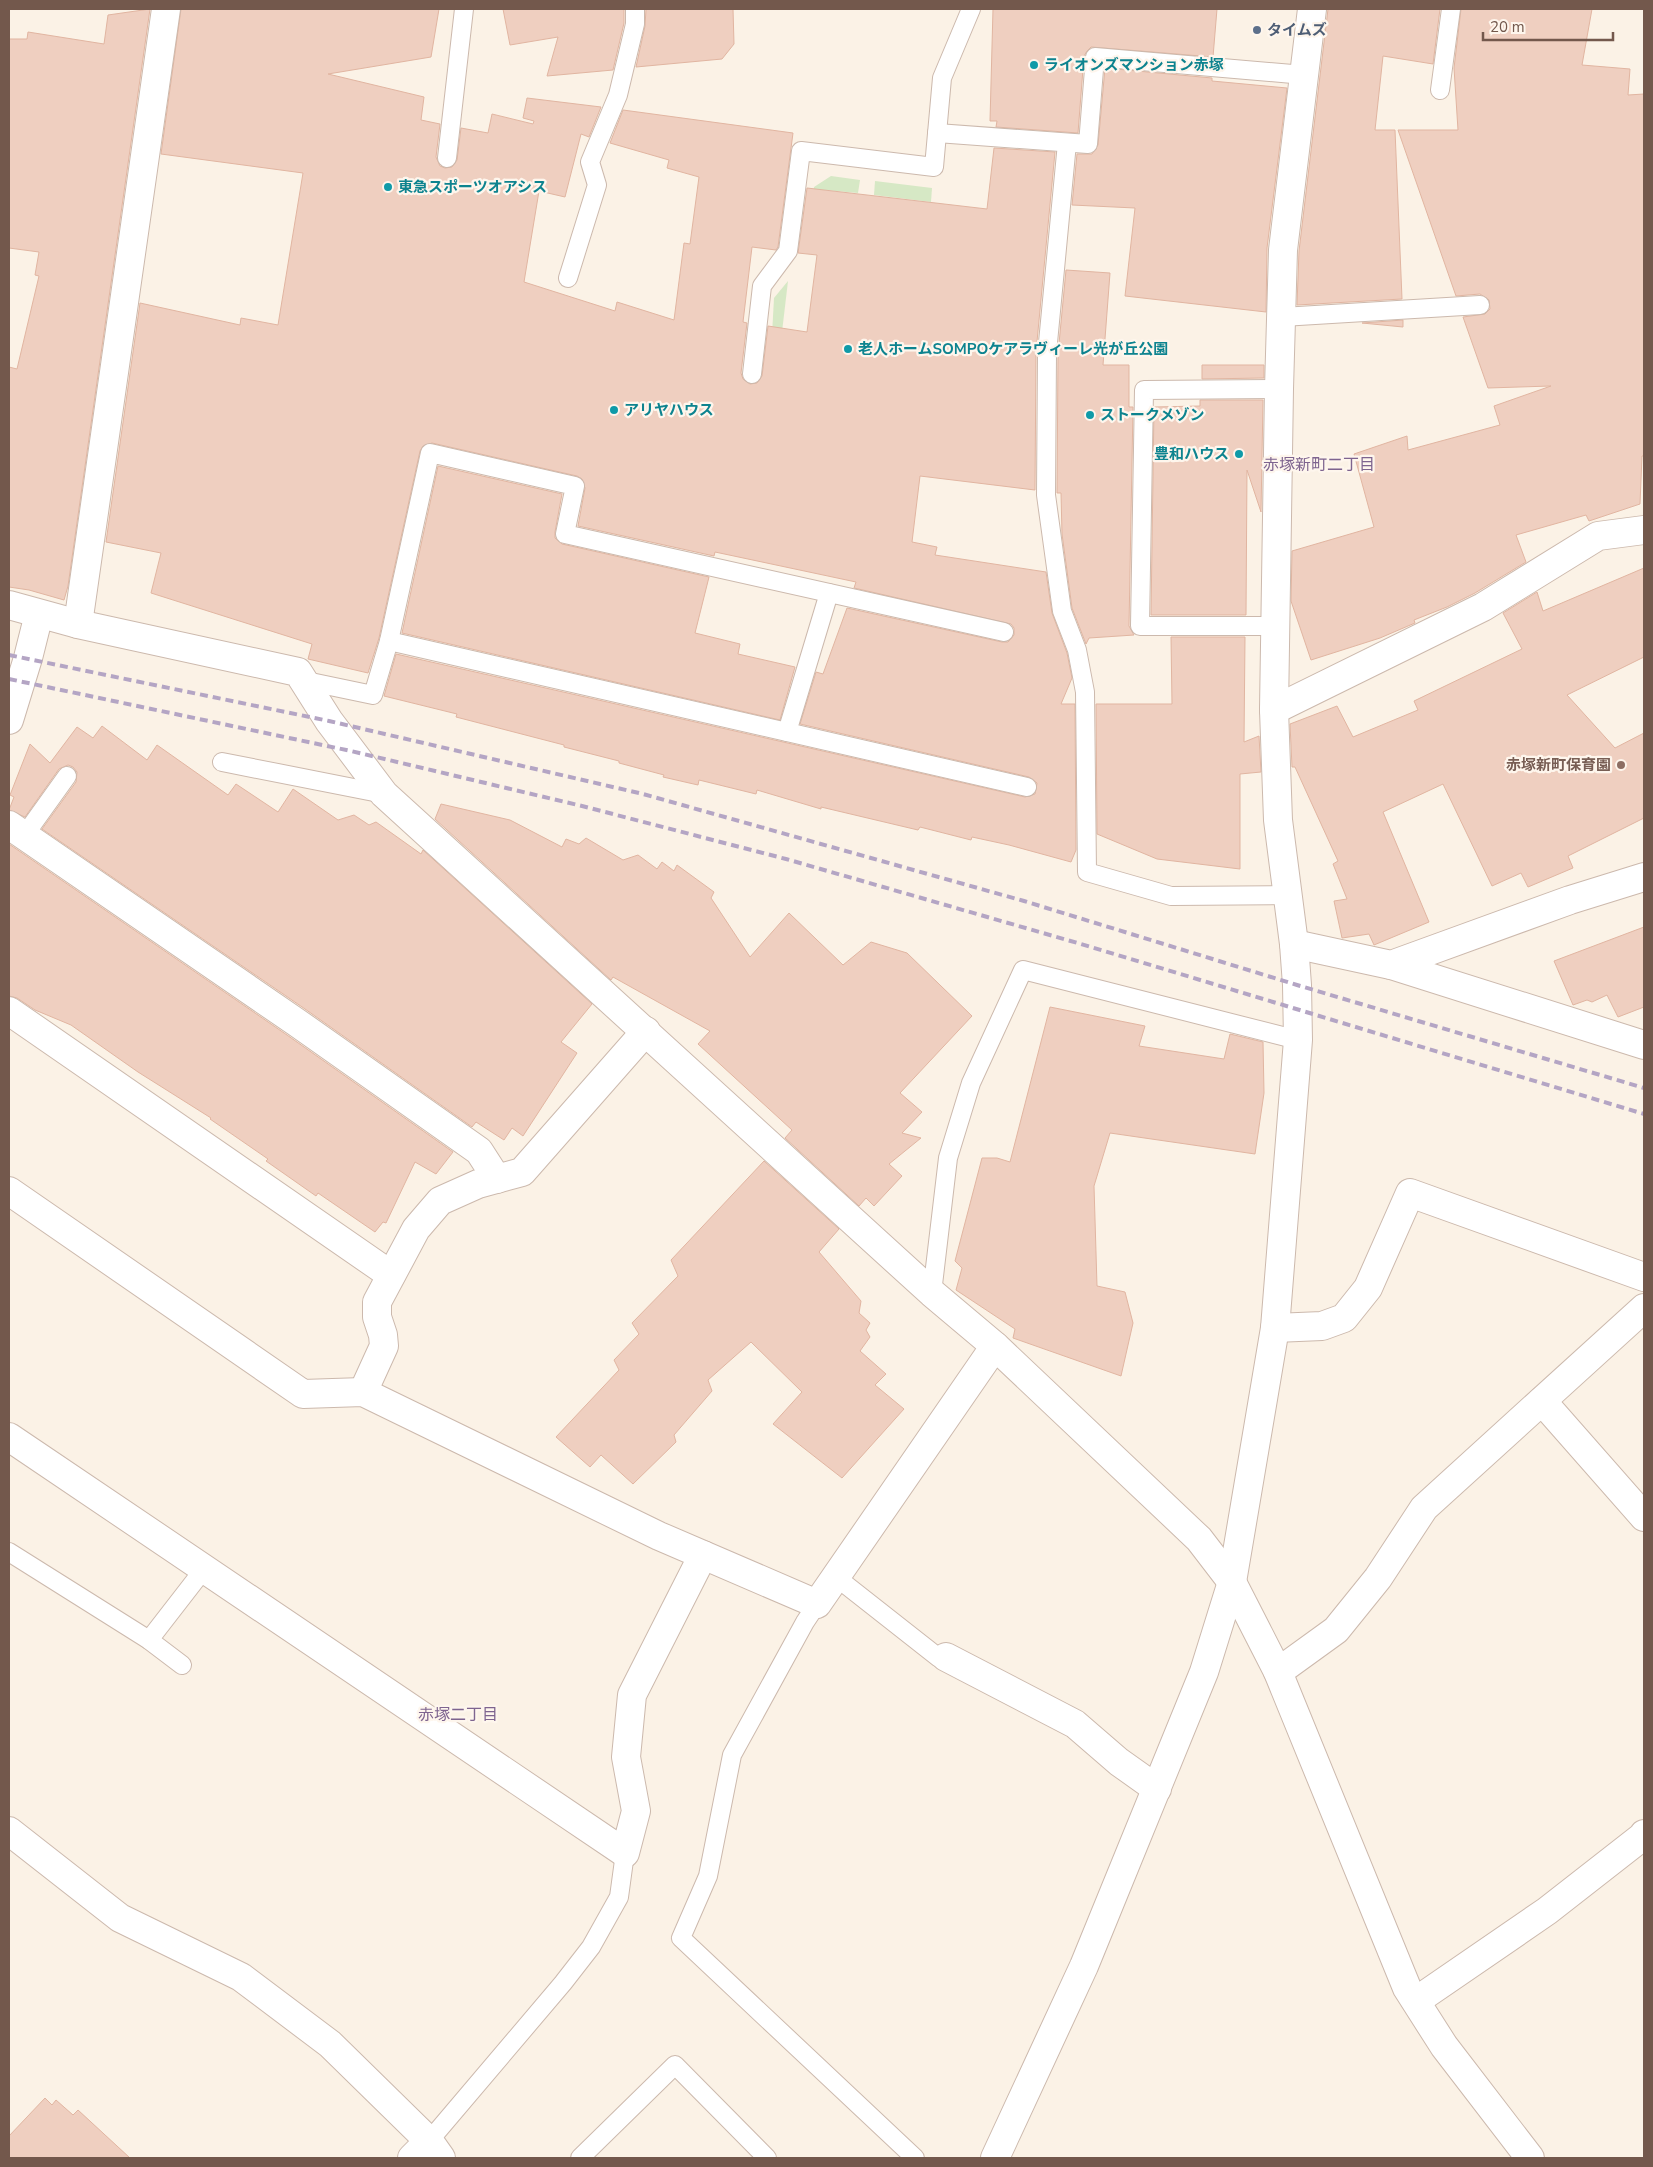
<svg xmlns="http://www.w3.org/2000/svg" width="1653" height="2167" font-family="'Nunito Sans','Noto Sans JP',sans-serif">
	<rect width="100%" height="100%" fill="#fbf2e6"/>
	<g fill="#d6e8c5">
		<polygon points="831,176 860,180 858,193 824,190 818,245 807,233 814,187"/>
		<polygon points="875,181 932,188 931,202 874,195"/>
		<polygon points="788,281 776,383 769,390 774,298"/>
	</g>
	<g fill="#efcfc0" stroke="#e1b5a1">
		<polygon points="150,9 68,586 64,600 29,590 9,587 9,367 17,369 39,276 35,275 39,252 9,248 9,39 27,39 28,32 104,44 108,15"/>
		<polygon points="181,9 439,9 431,57 328,74 424,97 421,120 440,124 436,157 440,166 445,168 452,167 457,160 461,128 488,133 492,114 533,124 534,121 523,118 527,98 601,107 589,137 581,134 565,197 539,191 524,282 615,311 617,302 674,320 684,243 690,244 699,177 667,168 669,160 610,143 623,110 793,133 778,247 776,250 752,247 743,322 747,323 741,373 743,379 750,384 757,383 762,376 768,326 807,332 817,255 798,253 807,188 987,209 994,148 1055,152 1036,352 1035,490 920,476 912,542 937,547 935,555 1046,572 1052,613 1067,653 1072,678 1061,704 1075,704 1076,850 1071,862 1009,845 972,837 971,840 920,827 918,830 821,807 821,809 757,790 756,794 699,780 698,785 663,777 664,775 619,763 619,761 564,747 564,745 456,717 457,714 384,696 396,654 1025,797 1035,794 1037,783 1029,777 800,724 816,672 823,674 847,608 1002,642 1008,642 1014,635 1014,628 1011,624 854,588 856,582 715,552 714,556 578,526 585,488 582,479 577,476 432,443 423,446 420,451 379,638 368,673 308,659 312,644 151,593 161,553 106,542 140,303 240,325 241,318 278,325 303,173 161,154"/>
		<polygon points="503,9 624,9 624,23 613,70 547,76 558,37 510,45"/>
		<polygon points="646,9 733,9 734,44 722,59 636,67 645,26"/>
		<polygon points="993,9 1217,9 1213,57 1091,47 1087,51 1084,56 1078,133 996,127 997,121 990,121"/>
		<polygon points="1328,9 1440,9 1433,64 1383,56 1375,130 1395,130 1402,299 1297,305 1299,251"/>
		<polygon points="1461,9 1592,9 1582,65 1630,69 1628,95 1644,94 1644,456 1642,456 1640,504 1589,521 1586,515 1516,535 1526,562 1475,593 1447,607 1414,620 1415,623 1380,638 1311,660 1291,601 1292,551 1374,527 1354,454 1407,436 1408,450 1500,425 1494,406 1551,386 1488,388 1463,317 1485,314 1490,309 1489,300 1480,294 1456,296 1398,130 1458,130 1454,68"/>
		<polygon points="1105,68 1212,78 1212,81 1287,88 1267,248 1266,312 1125,296 1135,208 1072,205 1077,154 1092,154 1098,145"/>
		<polygon points="1066,270 1110,273 1103,365 1129,365 1129,407 1133,407 1129,626 1134,635 1089,638 1086,644 1072,608 1062,534 1061,493 1057,493 1058,354"/>
		<polygon points="1403,320 1403,327 1362,323"/>
		<polygon points="1202,365 1264,365 1264,378 1202,379"/>
		<polygon points="1200,400 1263,400 1261,512 1247,470 1246,615 1151,615 1154,407 1200,406"/>
		<polygon points="438,466 562,494 555,532 555,538 562,544 709,577 695,633 740,644 738,654 795,667 780,720 402,633"/>
		<polygon points="1644,568 1644,657 1567,695 1615,748 1644,733 1644,818 1568,856 1573,868 1528,887 1521,873 1492,886 1443,784 1383,812 1429,922 1374,945 1369,934 1342,938 1334,901 1347,899 1333,864 1338,861 1295,767 1292,767 1290,724 1337,706 1353,737 1418,710 1414,701 1522,649 1503,613 1537,592 1543,611"/>
		<polygon points="1171,637 1245,637 1244,742 1259,736 1261,772 1240,774 1240,869 1157,859 1097,834 1096,704 1172,704"/>
		<polygon points="102,726 147,760 157,745 228,795 236,784 278,812 293,789 338,820 354,815 369,825 376,822 421,854 423,850 592,1004 561,1042 577,1053 523,1136 512,1128 504,1140 476,1122 472,1127 305,1009 42,829 76,782 77,772 73,767 68,765 59,769 25,817 9,810 14,797 10,795 30,744 50,763 77,727 93,738"/>
		<polygon points="441,804 510,820 562,847 566,839 579,844 586,838 623,860 638,855 657,869 662,862 674,871 677,865 714,892 711,898 750,957 789,913 843,965 871,942 907,953 972,1016 900,1093 922,1112 902,1133 921,1138 889,1164 902,1176 874,1206 866,1198 859,1206 785,1138 792,1130 698,1044 710,1031 613,977 611,980 435,819"/>
		<polygon points="9,844 287,1035 453,1152 436,1174 415,1162 386,1223 383,1222 375,1232 318,1193 316,1196 266,1161 268,1159 210,1119 211,1118 138,1072 71,1025 35,1010 17,998 9,996"/>
		<polygon points="1644,927 1644,1007 1618,1017 1607,995 1592,1002 1587,1000 1573,1005 1554,961"/>
		<polygon points="1050,1007 1145,1026 1139,1046 1224,1059 1230,1034 1263,1042 1264,1093 1255,1154 1110,1133 1094,1186 1097,1286 1125,1292 1133,1323 1121,1376 1013,1338 1015,1329 956,1290 962,1268 955,1261 982,1158 997,1158 1010,1162"/>
		<polygon points="764,1161 839,1229 819,1252 861,1301 859,1313 870,1323 866,1330 870,1337 860,1351 886,1374 875,1385 904,1409 842,1478 773,1424 802,1392 751,1342 708,1380 712,1391 674,1435 676,1442 633,1484 601,1455 590,1467 556,1437 619,1370 614,1360 639,1334 632,1323 678,1276 671,1260"/>
		<polygon points="45,2098 52,2105 56,2100 73,2115 78,2110 130,2158 9,2158 9,2136"/>
	</g>
	<g fill="none" stroke-linecap="round" stroke-linejoin="round">
		<defs>
			<g id="service">
				<polyline points="1440,90 1451,9"/>
				<polyline points="937,133 1088,144 1095,57 1304,75"/>
				<polyline points="1067,143 1047,353 1046,495 1062,611 1077,650 1085,692 1087,872 1171,896 1287,895"/>
				<polyline points="447,158 464,9"/>
				<polyline points="568,278 597,185 590,162 618,95 635,24 635,9"/>
				<polyline points="1282,317 1480,305"/>
				<polyline points="752,374 762,286 788,251 801,151 934,167 942,78 971,9"/>
				<polyline points="1274,626 1140,626 1144,390 1279,389"/>
				<polyline points="389,641 1027,787"/>
				<polyline points="306,681 373,695 389,641 430,453 575,486 565,534 1004,632"/>
				<polyline points="787,732 829,593"/>
				<polyline points="222,762 384,794"/>
				<polyline points="24,836 67,776"/>
				<polyline points="932,1293 948,1158 971,1083 1023,970 1298,1040"/>
				<polyline points="9,1552 149,1640 182,1665"/>
				<polyline points="836,1577 939,1658 946,1657"/>
				<polyline points="817,1604 805,1622 732,1755 708,1876 681,1938 915,2158"/>
				<polyline points="149,1640 204,1569"/>
				<polyline points="429,2141 563,1983 591,1947 619,1897 625,1853"/>
				<polyline points="580,2158 675,2065 767,2158"/>
			</g>
			<g id="minor">
				<polyline points="9,605 78,624 298,672 329,721 384,794 932,1293 995,1346 1199,1539 1232,1582 1278,1672 1407,1988 1444,2046 1530,2158"/>
				<polyline points="78,624 166,9"/>
				<polyline points="1274,710 1483,607 1598,536 1644,530"/>
				<polyline points="9,720 28,658 39,614"/>
				<polyline points="9,825 296,1022 479,1151 497,1179"/>
				<polyline points="1294,944 1391,965 1570,900 1644,877"/>
				<polyline points="1391,965 1644,1045"/>
				<polyline points="9,1011 391,1275"/>
				<polyline points="9,1191 303,1394 363,1392 659,1536 817,1604 995,1346"/>
				<polyline points="1275,1328 1322,1326 1344,1318 1368,1288 1410,1193 1644,1277"/>
				<polyline points="363,1392 384,1346 383,1335 377,1317 377,1302 416,1229 440,1201 478,1184 522,1172 646,1031"/>
				<polyline points="1542,1401 1644,1517"/>
				<polyline points="9,1437 625,1853 636,1811 626,1757 632,1695 703,1555"/>
				<polyline points="946,1657 1075,1724 1119,1762 1157,1789"/>
				<polyline points="1278,1672 1336,1630 1378,1578 1424,1508 1644,1308"/>
				<polyline points="9,1831 120,1918 241,1977 330,2044 429,2141 441,2158"/>
				<polyline points="1416,2001 1547,1911 1643,1836 1644,1834"/>
				<polyline points="412,2158 429,2141"/>
				<polyline points="995,2158 1084,1966 1204,1672 1232,1582 1275,1328 1298,1040 1297,985 1294,944 1278,820 1274,710 1279,389 1283,250 1312,9"/>
			</g>
		</defs>
		<use href="#service" stroke="#ccb9ad" stroke-width="20"/>
		<use href="#minor" stroke="#ccb9ad" stroke-width="30"/>
		<use href="#service" stroke="#fff" stroke-width="18"/>
		<use href="#minor" stroke="#fff" stroke-width="28"/>
		<g stroke="#b4a5c4" stroke-width="4" stroke-dasharray="8 5" stroke-linecap="butt">
			<polyline points="9,655 329,721 643,794 1024,901 1297,985 1644,1088"/>
			<polyline points="9,679 351,751 582,806 786,859 1081,944 1644,1114"/>
		</g>
	</g>
	<circle fill="#5c6f8a" stroke="#fef6ed" stroke-width="2" cx="1257" cy="30" r="5"/>
	<g fill="#0f9aa8" stroke="#fef6ed" stroke-width="2">
		<circle cx="1034" cy="65" r="5"/>
		<circle cx="388" cy="187" r="5"/>
		<circle cx="848" cy="349" r="5"/>
		<circle cx="614" cy="410" r="5"/>
		<circle cx="1090" cy="415" r="5"/>
		<circle cx="1239" cy="454" r="5"/>
	</g>
	<circle fill="#8d6e63" stroke="#fef6ed" stroke-width="2" cx="1621" cy="765" r="5"/>
	<g text-anchor="middle" dominant-baseline="central" stroke-width="4.5" stroke-linejoin="round" paint-order="stroke">
		<g font-size="15" font-weight="bold" fill="#4e5e75" stroke="#fef6ed" text-anchor="start">
			<text x="1267" y="30">タイムズ</text>
		</g>
		<g font-size="15" font-weight="bold" fill="#0d838f" stroke="#fef6ed" text-anchor="start">
			<text x="1044" y="65">ライオンズマンション赤塚</text>
			<text x="398" y="187">東急スポーツオアシス</text>
			<text x="858" y="349">老人ホームSOMPOケアラヴィーレ光が丘公園</text>
			<text x="624" y="410">アリヤハウス</text>
			<text x="1100" y="415">ストークメゾン</text>
			<text x="1229" y="454" text-anchor="end">豊和ハウス</text>
		</g>
		<g font-size="15" font-weight="bold" fill="#785e54" stroke="#fef6ed" text-anchor="end">
			<text x="1611" y="765">赤塚新町保育園</text>
		</g>
		<g font-size="16" fill="#7e648f" stroke="#fef6ed">
			<text x="1319" y="465">赤塚新町二丁目</text>
			<text x="458" y="1715">赤塚二丁目</text>
		</g>
	</g>
	<rect width="1653" height="2167" fill="none" stroke="#73584c" stroke-width="20"/>
	<path d="M1483 32v8h130v-8" fill="none" stroke="#73584c" stroke-width="2.5"/>
	<text x="1490" y="32" font-size="15" fill="#73584c" stroke="#fef6ed" stroke-width="4" paint-order="stroke">20 m</text>
</svg>
